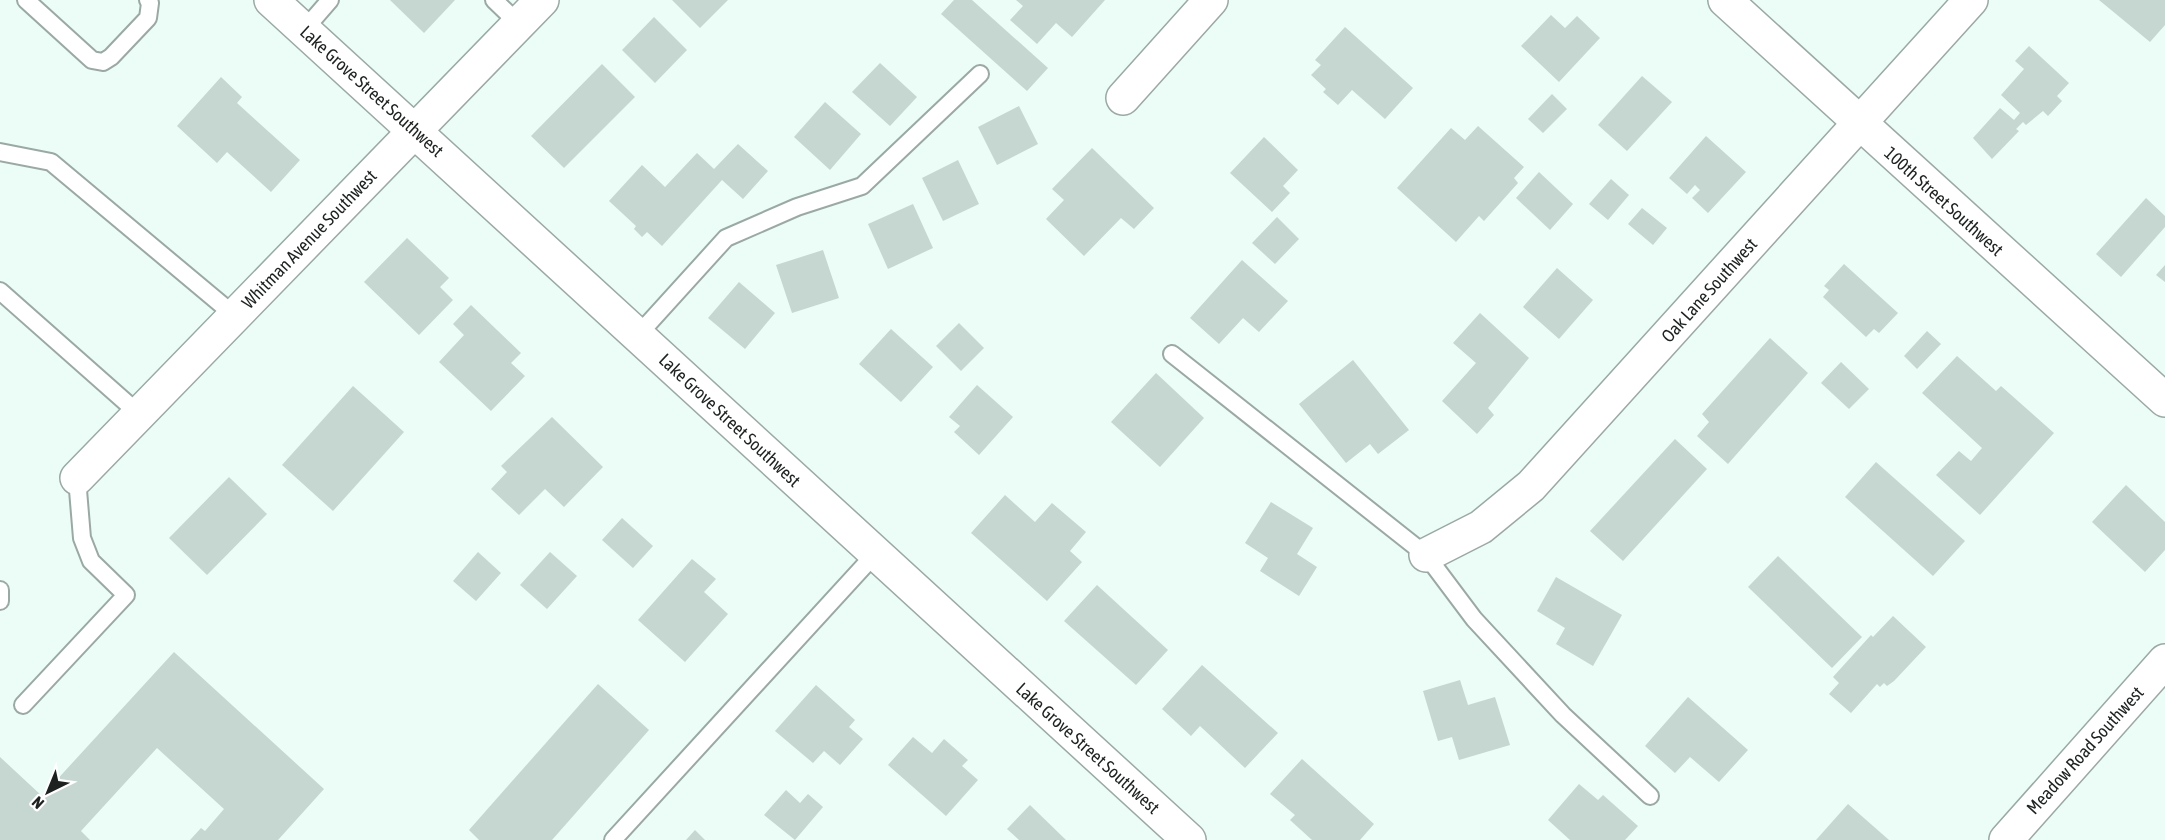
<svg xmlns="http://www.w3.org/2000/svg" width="2165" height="840" font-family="'Asap Condensed',sans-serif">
	<rect width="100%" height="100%" fill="#ecfcf6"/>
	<g fill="#c6d6d1">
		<polygon points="390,0 455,0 424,33"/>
		<polygon points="672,0 728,0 700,28"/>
		<polygon points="954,0 972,0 1048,68 1027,91 941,14"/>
		<polygon points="1016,0 1105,0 1072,37 1056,23 1037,44 1010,20 1023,6"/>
		<polygon points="2099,0 2165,0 2165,25 2150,42"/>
		<polygon points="1551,15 1565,28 1577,16 1600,38 1559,82 1521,46"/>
		<polygon points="654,17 687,50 655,83 622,50"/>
		<polygon points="1345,27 1413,88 1385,119 1352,90 1338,105 1323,92 1326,89 1311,75 1321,65 1315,60"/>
		<polygon points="2029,46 2069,83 2057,96 2062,101 2048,116 2043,111 2026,125 2023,122 2016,129 2019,131 1992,159 1973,138 2000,108 2014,120 2020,113 2001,95 2024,69 2015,61"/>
		<polygon points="880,63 917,97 890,126 852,92"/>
		<polygon points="602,64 635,97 564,168 531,136"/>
		<polygon points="1642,76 1672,102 1627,151 1598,125"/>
		<polygon points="221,77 242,97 237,103 300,160 271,192 227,152 217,163 177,126"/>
		<polygon points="1552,94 1567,109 1543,133 1528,119"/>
		<polygon points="825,102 861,134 830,170 794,137"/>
		<polygon points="1019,106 1038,144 997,165 978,127"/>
		<polygon points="1478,126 1524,167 1514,178 1518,183 1484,221 1479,216 1456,242 1397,188 1451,128 1465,140"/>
		<polygon points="1706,136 1746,172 1708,213 1692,198 1700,190 1695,185 1687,194 1669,178"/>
		<polygon points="1264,137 1298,170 1283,186 1290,193 1272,212 1230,173"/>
		<polygon points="738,144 768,171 743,199 722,180 662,246 647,232 642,237 634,229 636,226 609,201 642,165 665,187 697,153 714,169"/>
		<polygon points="1092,148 1154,208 1134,229 1121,218 1084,256 1046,219 1064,200 1052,189"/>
		<polygon points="958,160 979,204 943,221 922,178"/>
		<polygon points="1539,172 1573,204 1550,230 1516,198"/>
		<polygon points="1611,179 1629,195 1608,220 1589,204"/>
		<polygon points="2146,198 2165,216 2165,227 2121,277 2096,254"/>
		<polygon points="913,204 933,248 888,269 868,224"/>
		<polygon points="1642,208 1667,228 1653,245 1628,224"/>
		<polygon points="1277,217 1299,239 1275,264 1252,243"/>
		<polygon points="407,238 449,278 440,287 453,300 419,335 364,282"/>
		<polygon points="823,250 839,298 792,313 776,265"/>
		<polygon points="1242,260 1288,301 1259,332 1243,318 1219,344 1190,318"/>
		<polygon points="1844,264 1898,313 1879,333 1874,329 1866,337 1823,297 1829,290 1824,286"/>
		<polygon points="2165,265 2165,282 2156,275"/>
		<polygon points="1557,268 1593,300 1559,339 1523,307"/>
		<polygon points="739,282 775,313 745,349 708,318"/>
		<polygon points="471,305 521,353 511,363 525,376 491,411 439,362 464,335 453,324"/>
		<polygon points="1480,313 1529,358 1488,408 1494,415 1477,434 1442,401 1476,363 1453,343"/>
		<polygon points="959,323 984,348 961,371 936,346"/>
		<polygon points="891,329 933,367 901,402 859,364"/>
		<polygon points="1927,331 1941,344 1917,369 1904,356"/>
		<polygon points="1770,338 1808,373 1728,464 1697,436 1709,422 1702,414"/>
		<polygon points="1957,356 1996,391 2001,386 2054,433 1980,515 1936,475 1959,451 1971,461 1982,448 1922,393"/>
		<polygon points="1353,360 1409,430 1378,454 1370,444 1346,463 1299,404"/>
		<polygon points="1841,362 1869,389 1849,409 1821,383"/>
		<polygon points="1156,373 1204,418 1160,467 1111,422"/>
		<polygon points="977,385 1013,417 979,455 954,432 960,426 949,417"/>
		<polygon points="353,386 404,432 333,511 282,465"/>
		<polygon points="552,417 603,467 564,507 545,489 519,515 491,489 507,472 501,466"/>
		<polygon points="1675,439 1707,469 1623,561 1590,531"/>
		<polygon points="1876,462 1965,541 1933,576 1845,497"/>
		<polygon points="229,477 267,514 207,575 169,538"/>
		<polygon points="2126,485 2165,522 2165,550 2145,572 2092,522"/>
		<polygon points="1005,495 1035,522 1052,503 1086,532 1070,551 1082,562 1047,601 971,533"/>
		<polygon points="1271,502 1313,528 1297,554 1317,567 1299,596 1260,571 1268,558 1245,543"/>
		<polygon points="622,518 653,546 633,568 602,540"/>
		<polygon points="478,552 501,573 476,601 453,581"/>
		<polygon points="550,552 577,576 547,609 520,585"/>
		<polygon points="1778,556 1862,637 1832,668 1748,587"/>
		<polygon points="692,559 716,579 704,592 728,614 685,662 638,620"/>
		<polygon points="1556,577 1622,615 1593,666 1556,644 1565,628 1537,611"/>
		<polygon points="1097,585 1168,650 1136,685 1064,621"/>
		<polygon points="1893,616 1926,647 1894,681 1887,686 1884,683 1880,687 1877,684 1851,713 1829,694 1839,683 1833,677 1871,635 1873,637"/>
		<polygon points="174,652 324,789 278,840 190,840 201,828 205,831 224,809 157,748 81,831 90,840 0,840 0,757 42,796"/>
		<polygon points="1202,665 1278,733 1245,768 1200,726 1191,736 1162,709"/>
		<polygon points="1460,680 1468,705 1495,697 1510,745 1459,760 1452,737 1438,741 1423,691"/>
		<polygon points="598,684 649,730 552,840 479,840 469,830"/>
		<polygon points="816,685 855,720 849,727 863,739 840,765 824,751 813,763 775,731"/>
		<polygon points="1688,697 1748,750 1719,782 1690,757 1675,773 1645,746"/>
		<polygon points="913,737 932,753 944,739 968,760 962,766 978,780 946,816 888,765"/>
		<polygon points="1302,759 1374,824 1360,840 1312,840 1290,820 1295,815 1270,794"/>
		<polygon points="1579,784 1598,800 1603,795 1638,826 1625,840 1570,840 1548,820"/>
		<polygon points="786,790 800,803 808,794 823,807 795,840 764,815"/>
		<polygon points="1848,804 1889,840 1816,840"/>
		<polygon points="1030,805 1066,840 1019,840 1007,829"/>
		<polygon points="695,830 705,840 686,840"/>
	</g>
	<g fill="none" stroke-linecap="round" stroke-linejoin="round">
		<defs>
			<g id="lane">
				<polyline points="26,0 92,60 103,62 111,57 148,18 150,3 148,0"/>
				<polyline points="494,0 519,24"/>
				<polyline points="304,30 330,0"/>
				<polyline points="0,152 51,162 234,315"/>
				<polyline points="0,291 138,413"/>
				<polyline points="638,335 726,238 797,207 862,186 980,74"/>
				<polyline points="1172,354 1426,555 1474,619 1563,715 1650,796"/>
				<polyline points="0,590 0,601"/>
				<polyline points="23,705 126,595 91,561 82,538 77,478"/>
				<polyline points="613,840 875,554"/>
			</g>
			<g id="street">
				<polyline points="271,0 1189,840"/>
				<polyline points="1123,98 1211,0"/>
				<polyline points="77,478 542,0"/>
				<polyline points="1426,555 1481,527 1531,486 1971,0"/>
			</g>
			<g id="secondary">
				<polyline points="1725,0 2165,400"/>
				<polyline points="2006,840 2165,661"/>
			</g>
		</defs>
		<use href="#lane" stroke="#9ba9a4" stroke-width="20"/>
		<use href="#street" stroke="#9ba9a4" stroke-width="36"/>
		<use href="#secondary" stroke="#9ba9a4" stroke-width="36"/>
		<use href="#lane" stroke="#fff" stroke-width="16"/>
		<use href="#street" stroke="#fff" stroke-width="33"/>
		<use href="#secondary" stroke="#fff" stroke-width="33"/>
	</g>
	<g text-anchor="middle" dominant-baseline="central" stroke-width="4.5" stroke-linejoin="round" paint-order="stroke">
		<g font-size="18" fill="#1d2221" stroke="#fff">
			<text transform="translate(372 91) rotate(42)">Lake Grove Street Southwest</text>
			<text transform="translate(1944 201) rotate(42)">100th Street Southwest</text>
			<text transform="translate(309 239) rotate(-46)">Whitman Avenue Southwest</text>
			<text transform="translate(1709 290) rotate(-48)">Oak Lane Southwest</text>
			<text transform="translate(730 420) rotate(43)">Lake Grove Street Southwest</text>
			<text transform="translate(1088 748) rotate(42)">Lake Grove Street Southwest</text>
			<text transform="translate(2085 750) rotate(-48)">Meadow Road Southwest</text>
		</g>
	</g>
	<g transform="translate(48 792) rotate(223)" stroke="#ffffff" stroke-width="4.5" paint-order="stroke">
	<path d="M0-4.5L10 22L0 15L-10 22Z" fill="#1d2221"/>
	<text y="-9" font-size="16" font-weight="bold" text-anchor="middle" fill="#1d2221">N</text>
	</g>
</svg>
